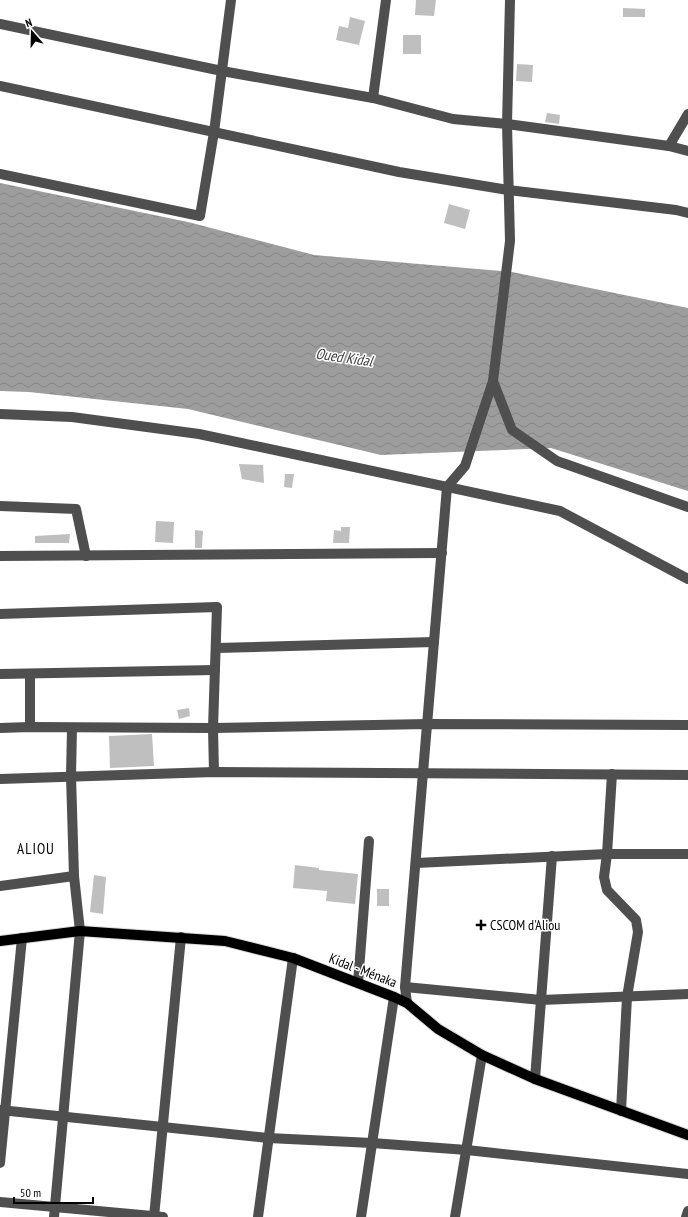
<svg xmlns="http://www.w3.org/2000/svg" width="688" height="1217" font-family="'PT Sans Narrow',sans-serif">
	<defs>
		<pattern id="water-waves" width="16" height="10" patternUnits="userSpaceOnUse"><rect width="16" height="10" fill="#9d9d9d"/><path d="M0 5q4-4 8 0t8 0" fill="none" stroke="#858585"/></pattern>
	</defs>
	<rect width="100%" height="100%" fill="#fff"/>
	<polygon fill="url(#water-waves)" points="0,183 188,222 314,255 512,272 688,308 688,491 551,448 381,455 188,409 29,392 0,391"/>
	<g fill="#bfbfbf">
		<polygon points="416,0 436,0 434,16 415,15"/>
		<polygon points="623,8 645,9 645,17 623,17"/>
		<polygon points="350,17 365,21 359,45 336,40 339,26 348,28"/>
		<rect x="403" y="35" width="18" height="19"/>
		<polygon points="517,64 533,65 532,82 516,81"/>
		<polygon points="547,113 560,115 559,124 545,122"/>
		<polygon points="449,204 470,210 465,229 444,223"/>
		<polygon points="239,464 263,465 264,483 242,479"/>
		<polygon points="285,474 294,474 292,488 284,487"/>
		<polygon points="156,521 174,522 173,543 155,542"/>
		<polygon points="341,527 350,527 349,543 333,543 334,530 341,531"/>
		<polygon points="195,530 203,531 202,548 195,548"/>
		<polygon points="70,534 69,543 35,543 35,536"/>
		<polygon points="189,708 190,716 179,719 177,710"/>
		<polygon points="152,734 154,766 110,768 109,736"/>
		<polygon points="295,865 319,868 319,870 358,874 355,904 326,901 327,891 293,888"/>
		<polygon points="94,875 106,877 103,914 90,912"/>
		<rect x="377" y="889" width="12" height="17"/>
	</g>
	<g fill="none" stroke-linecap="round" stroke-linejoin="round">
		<defs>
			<polyline id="major" points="0,941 80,931 225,941 293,958 394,997 407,1003 438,1029 482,1055 535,1079 688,1135"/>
		</defs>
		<use href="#major" stroke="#dbdbdb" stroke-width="12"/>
		<g stroke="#4f4f4f" stroke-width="10">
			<polyline points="0,24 222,71 373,98 453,119 507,124 669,146 688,151"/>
			<polyline points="0,86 399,172 508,190 676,210 688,213"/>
			<polyline points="373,98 386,0"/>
			<polyline points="669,146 688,114"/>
			<polyline points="0,174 200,216 214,132 231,0"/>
			<polyline points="493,381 512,430 557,461 688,507"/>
			<polyline points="0,414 72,417 199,434 560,511 688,579"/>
			<polyline points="0,506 76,509 86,556"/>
			<polyline points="0,556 442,553"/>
			<polyline points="0,614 217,607 213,728 214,772"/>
			<polyline points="216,648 434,642"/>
			<polyline points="0,674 215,670"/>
			<polyline points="30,674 30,727"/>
			<polyline points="0,728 30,727 213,728 427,724 688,725"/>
			<polyline points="612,774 607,854 604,877 607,890 636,920 638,932 627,997 621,1111"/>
			<polyline points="0,779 214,772 688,775"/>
			<polyline points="416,863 607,854 688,854"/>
			<polyline points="0,886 74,876"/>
			<polyline points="358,983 369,841"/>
			<polyline points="405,987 541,1000 688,994"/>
			<polyline points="407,1003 405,987 447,487 465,466 493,381 510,241 507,124 510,0"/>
			<polyline points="535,1079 552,856"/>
			<polyline points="0,1110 268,1138 372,1143 467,1150 688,1174"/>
			<polyline points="0,1163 22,938"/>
			<polyline points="0,1202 163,1217"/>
			<polyline points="54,1217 80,931 74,876 71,776 72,728"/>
			<polyline points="154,1217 181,937"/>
			<polyline points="258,1217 293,958"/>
			<polyline points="361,1217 394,997"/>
			<polyline points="455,1217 482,1055"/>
			<polyline points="686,1217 688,1211"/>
		</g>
		<use href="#major" stroke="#000" stroke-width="10"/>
	</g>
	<path fill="#000" stroke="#fff" stroke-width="1.5" d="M479 919h4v4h4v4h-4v4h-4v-4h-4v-4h4z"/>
	<g text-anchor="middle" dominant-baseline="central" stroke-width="3" stroke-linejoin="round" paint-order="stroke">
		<g font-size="14" fill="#000" stroke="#fff" text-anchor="start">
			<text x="490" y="925">CSCOM d'Aliou</text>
		</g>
		<g font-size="14" fill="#000" stroke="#fff">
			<text transform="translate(363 970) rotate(21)">Kidal - Ménaka</text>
		</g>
		<g font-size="15" font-style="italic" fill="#3e3e3e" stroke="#fff">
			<text transform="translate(344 357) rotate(8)">Oued Kidal</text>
		</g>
		<g font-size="15" letter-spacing="1" fill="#000" stroke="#fff">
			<text x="36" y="848">ALIOU</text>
		</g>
	</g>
	<g transform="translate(32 32) rotate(340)" stroke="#ffffff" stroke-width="3" paint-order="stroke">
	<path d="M0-3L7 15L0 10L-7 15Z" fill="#000000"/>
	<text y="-6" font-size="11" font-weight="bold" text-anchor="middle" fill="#000000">N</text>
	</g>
	<path d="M14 1197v6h79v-6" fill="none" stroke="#000000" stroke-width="2"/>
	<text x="20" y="1197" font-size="12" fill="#000000" stroke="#ffffff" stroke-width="3" paint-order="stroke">50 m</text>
</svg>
